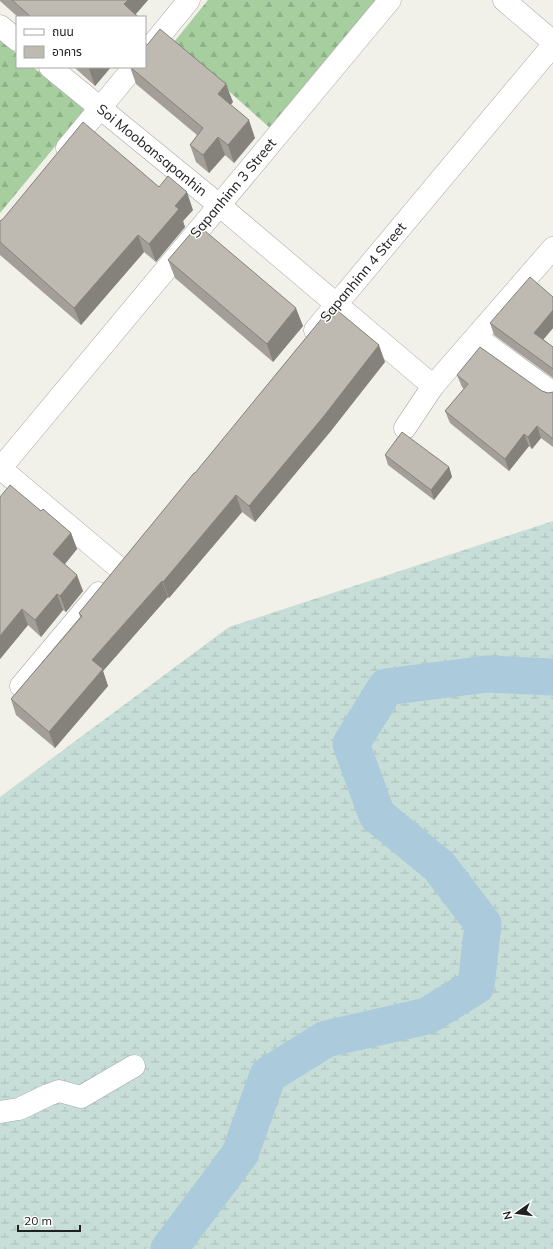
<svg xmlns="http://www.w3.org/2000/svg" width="553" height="1249" font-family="Mulish,'Noto Sans Thai',sans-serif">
	<defs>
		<pattern id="forest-firs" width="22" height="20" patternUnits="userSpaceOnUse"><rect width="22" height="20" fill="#a6ce9f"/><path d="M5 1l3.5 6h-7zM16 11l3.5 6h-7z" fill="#8fb189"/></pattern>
		<pattern id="wetland-marsh" width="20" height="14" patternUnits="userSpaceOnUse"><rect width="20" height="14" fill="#c6ded7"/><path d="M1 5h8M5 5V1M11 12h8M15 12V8" fill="none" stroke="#aabeb8"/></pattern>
	</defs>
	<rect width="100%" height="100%" fill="#f1f0e9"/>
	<g fill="url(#forest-firs)">
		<polygon points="208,0 376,0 270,128 174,42"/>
		<polygon points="0,40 17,54 17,67 33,67 85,110 0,213"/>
	</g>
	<polygon fill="url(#wetland-marsh)" points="553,521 553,1249 0,1249 0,797 229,627"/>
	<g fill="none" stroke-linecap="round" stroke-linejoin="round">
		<polyline stroke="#abcadc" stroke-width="37" points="169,1249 240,1154 268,1075 326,1039 427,1016 476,986 483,924 439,866 377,815 351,744 386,687 487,674 553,677"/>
		<defs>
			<g id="minor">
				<polyline points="504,0 553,42"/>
				<polyline points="0,26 17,40"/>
				<polyline points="145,54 189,0"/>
				<polyline points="50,67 219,205 433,386 405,428"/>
				<polyline points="67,148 134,67"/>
				<polyline points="315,330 553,45"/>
				<polyline points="476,337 553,393"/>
				<polyline points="433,386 553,248"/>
				<polyline points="0,468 119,568"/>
				<polyline points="0,469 390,0"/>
				<polyline points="21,686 99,593"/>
				<polyline points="0,1112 19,1109 48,1095 59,1091 81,1097 134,1066"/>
			</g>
		</defs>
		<use href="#minor" stroke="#a8a8a8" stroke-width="23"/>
		<use href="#minor" stroke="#fff" stroke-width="22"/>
	</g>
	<g fill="#a39f98">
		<polygon points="0,0 148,0 136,14 138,17 18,17 0,1"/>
		<polygon points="74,67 111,67 95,86"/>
		<polygon points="130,67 233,102 230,105 255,138 234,163 225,155 209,173 196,162 190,145 197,135 136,84"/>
		<polygon points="159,187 193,210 183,221 185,227 156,262 144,252 81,325 0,255 0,221"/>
		<polygon points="168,260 303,326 273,362 175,278"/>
		<polygon points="490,323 553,328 543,339 553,347 553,378 494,335"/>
		<polygon points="385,362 330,432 255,522 242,512 169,598 168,597 103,671 108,686 55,748 16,715 11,699 80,617 79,613 195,473"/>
		<polygon points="457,375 542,391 548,393 553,392 553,447 541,438 532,449 529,446 509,471 450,423 445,411 464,389 462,387"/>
		<polygon points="385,455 449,467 452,477 434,500 388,465"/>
		<polygon points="0,497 41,511 71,533 77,549 65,564 83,591 66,612 63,610 41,637 28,625 0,659"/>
	</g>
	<g fill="#85827c">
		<polygon points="128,0 148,0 133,17 124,4"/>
		<polygon points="91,67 111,67 95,86 89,69"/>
		<polygon points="226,84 233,102 225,112 218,94"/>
		<polygon points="249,120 255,138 234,163 228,145"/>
		<polygon points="218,137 225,155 209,173 203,155"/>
		<polygon points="187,192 193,210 183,221 185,227 156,262 149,244 175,206"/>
		<polygon points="138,235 144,252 81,325 74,308"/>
		<polygon points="296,308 303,326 273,362 267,344"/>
		<polygon points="553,310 553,328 539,345 534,333"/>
		<polygon points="379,345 385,362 330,432 255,522 249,506"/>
		<polygon points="537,426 541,438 532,449 528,437"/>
		<polygon points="524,434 529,446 509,471 505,459"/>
		<polygon points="449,467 452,477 434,500 431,490"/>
		<polygon points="236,495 242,512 169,598 163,582"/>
		<polygon points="71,533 77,549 59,571 53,554"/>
		<polygon points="77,575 83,591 66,612 60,596"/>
		<polygon points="162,581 168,597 103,671 108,686 55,748 49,732 92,660"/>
		<polygon points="57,594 63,610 41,637 35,620"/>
		<polygon points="22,609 28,625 0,659 0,636"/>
	</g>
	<g fill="#beb9b1" stroke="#85827c">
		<polygon points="12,0 128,0 124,4 138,17 31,17"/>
		<polygon points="160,29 226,84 218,94 249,120 228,145 218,137 203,155 190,145 203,128 130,67 145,67 145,46 148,44"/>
		<polygon points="83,122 159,187 168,176 187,192 175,206 179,209 149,244 138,235 74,308 0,242 0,221 3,219"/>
		<polygon points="198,225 296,308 267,344 168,260"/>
		<polygon points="530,277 553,297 553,310 534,333 553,347 553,369 490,323"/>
		<polygon points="332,306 379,345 324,416 249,506 236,495 163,582 162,581 92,660 103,669 49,732 11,699 82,616 79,613 194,473 195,473"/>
		<polygon points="480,347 542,391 548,393 553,392 553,439 537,426 528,437 524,434 505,459 445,411 468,384 457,375"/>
		<polygon points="402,432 449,467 431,490 385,455"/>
		<polygon points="10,485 41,511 43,509 71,533 53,554 77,575 60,596 57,594 35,620 22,609 0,636 0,497"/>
	</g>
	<g text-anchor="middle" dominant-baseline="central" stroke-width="3" stroke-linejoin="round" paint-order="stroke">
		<g font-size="14" fill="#212121" stroke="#fff">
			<text transform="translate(152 150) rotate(39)">Soi Moobansapanhin</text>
			<text transform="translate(233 188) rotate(-50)">Sapanhinn 3 Street</text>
			<text transform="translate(363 272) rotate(-50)">Sapanhinn 4 Street</text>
		</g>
	</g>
	<rect x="16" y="16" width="130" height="52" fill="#ffffff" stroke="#a6a6a6"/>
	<rect x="24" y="29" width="20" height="6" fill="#ffffff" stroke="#a6a6a6"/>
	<text x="52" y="36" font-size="12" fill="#212121">ถนน</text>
	<rect x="24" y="46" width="20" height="12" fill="#beb9b1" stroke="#a6a6a6"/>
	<text x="52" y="56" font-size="12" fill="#212121">อาคาร</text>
	<g transform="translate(517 1213) rotate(256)" stroke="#ffffff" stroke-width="3" paint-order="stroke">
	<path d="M0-3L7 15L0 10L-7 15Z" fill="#212121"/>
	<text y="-6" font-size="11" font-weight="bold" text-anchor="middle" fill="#212121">N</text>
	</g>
	<path d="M18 1225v6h62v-6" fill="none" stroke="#212121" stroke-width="2"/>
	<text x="24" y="1225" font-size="12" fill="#212121" stroke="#ffffff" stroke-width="3" paint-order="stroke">20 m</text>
</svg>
